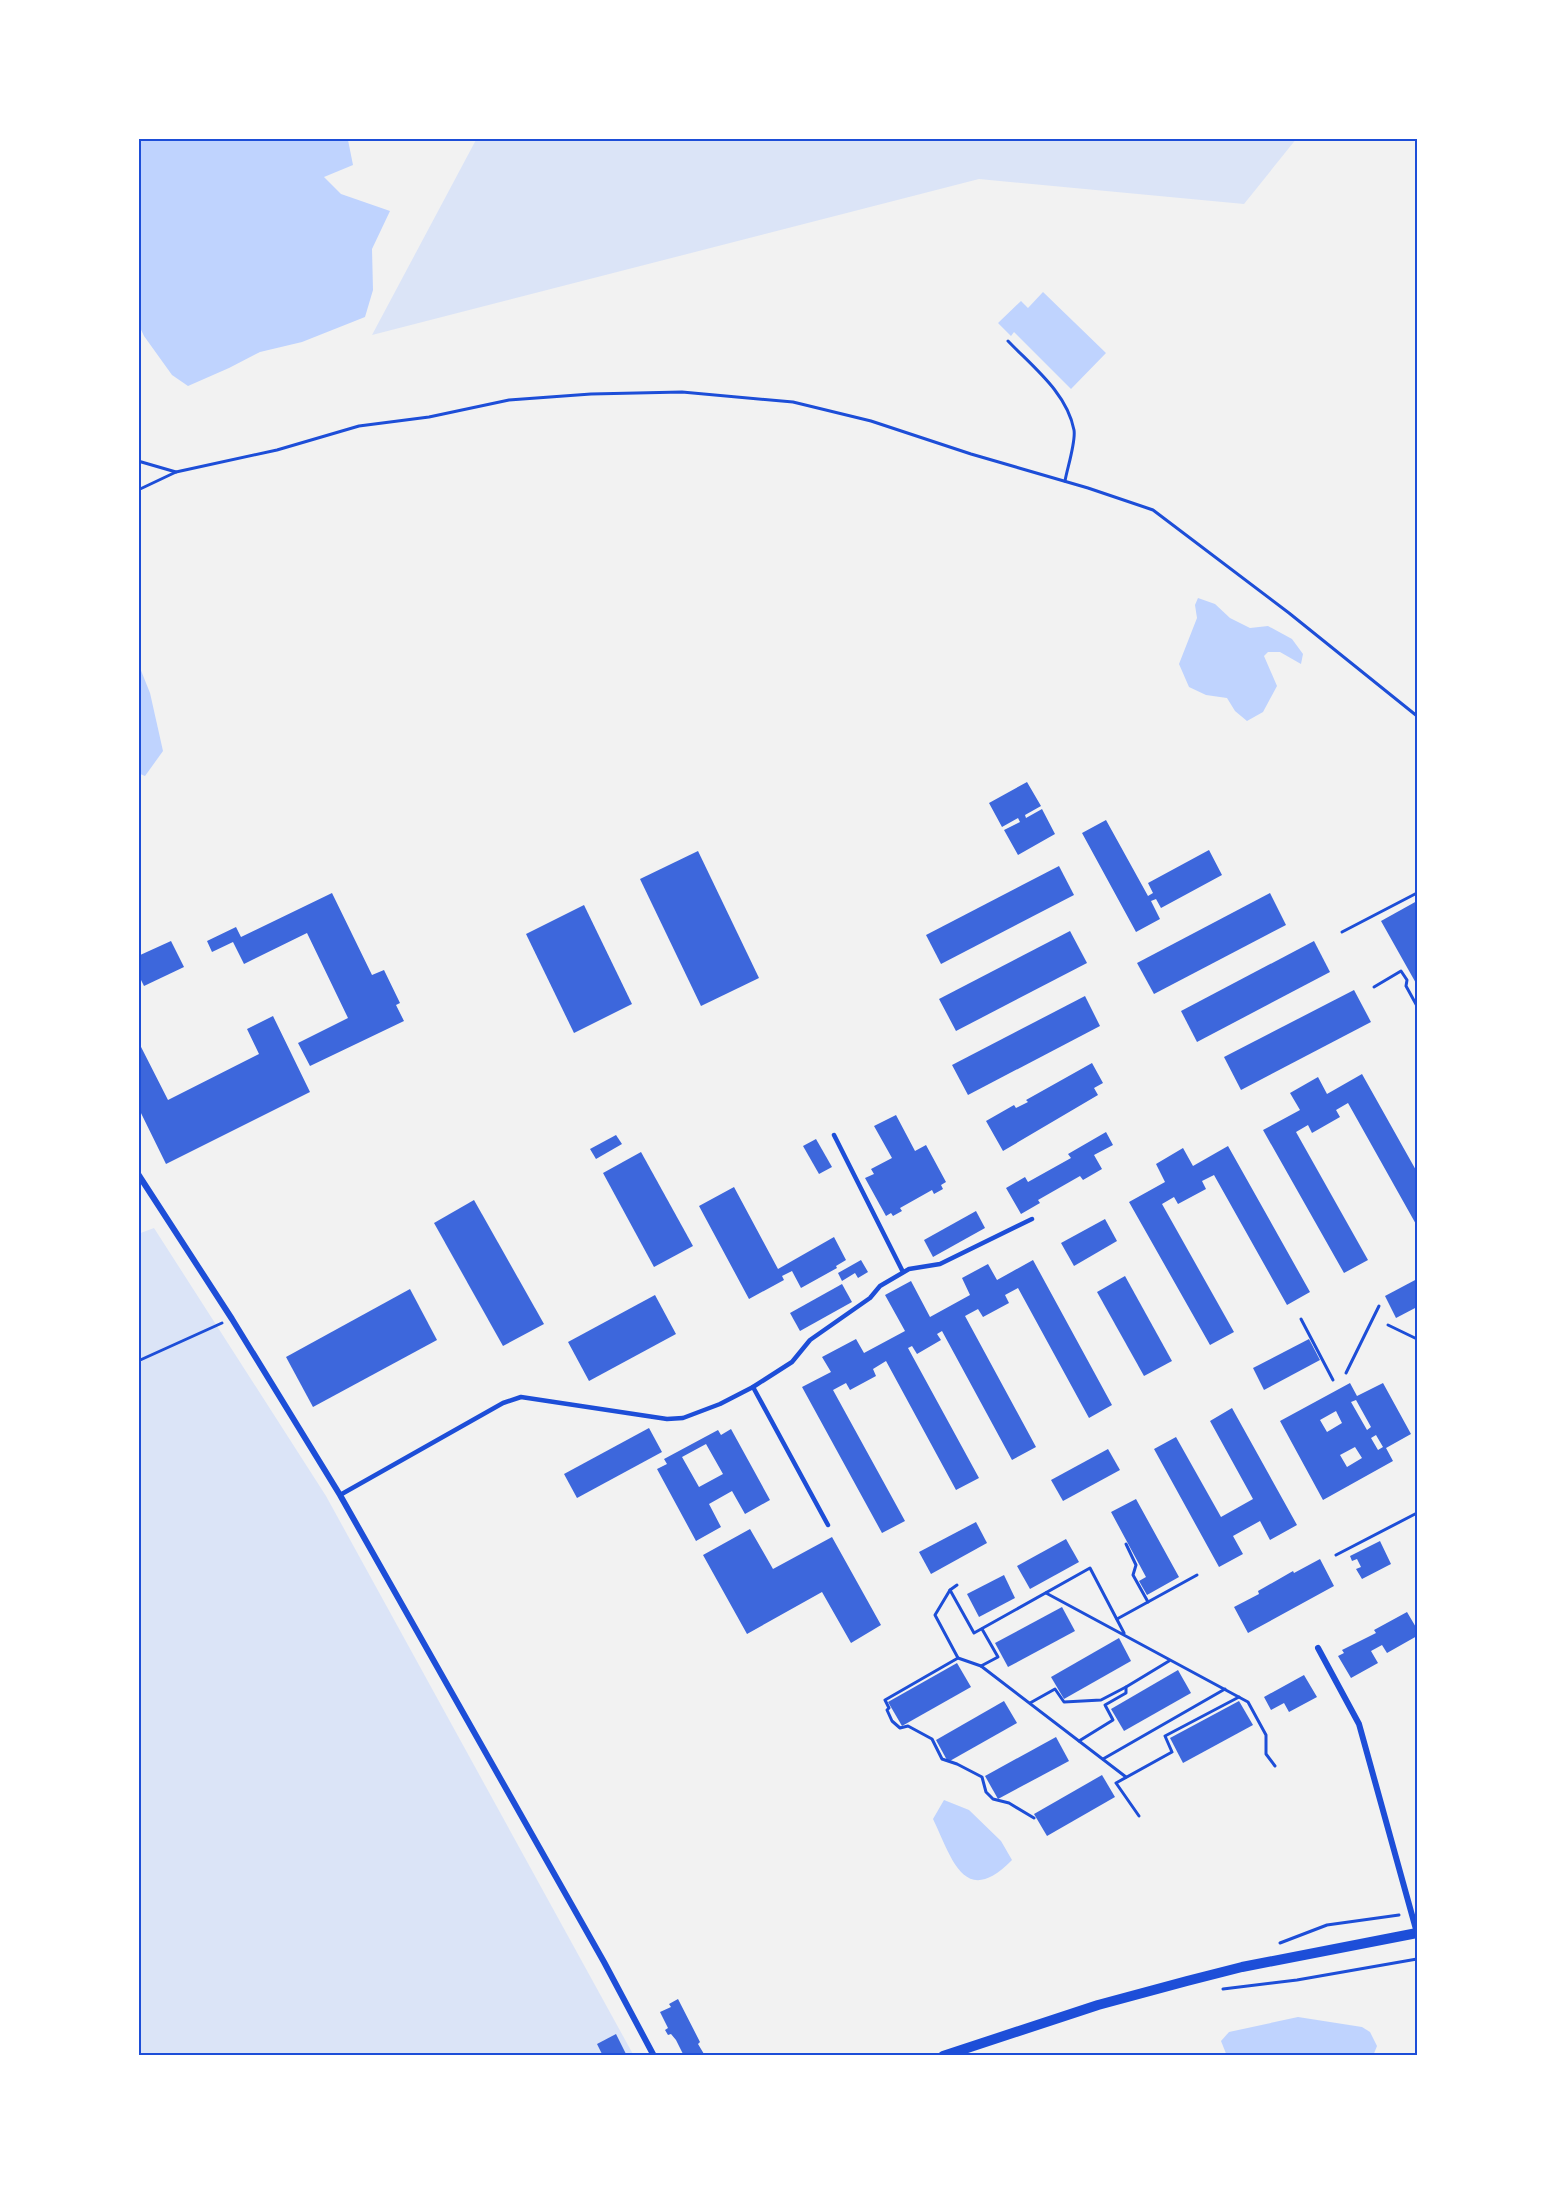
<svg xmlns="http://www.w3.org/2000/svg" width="1555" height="2194" font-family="'Varela Round',sans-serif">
	<rect width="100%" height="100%" fill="#f2f2f2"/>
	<g fill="#dbe4f7">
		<polygon points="477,138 1297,138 1244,204 979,179 372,335"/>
		<polygon points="154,1228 326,1496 634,2056 138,2056 138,1234"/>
	</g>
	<g fill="#bfd3fe">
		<polygon points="138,138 345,138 348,140 353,165 324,177 341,194 390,211 372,249 373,290 365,317 302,342 260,352 229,368 188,386 172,375 144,336 138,323"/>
		<polygon points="1043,292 1106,353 1071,389 1014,332 1011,336 998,323 1021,301 1028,308"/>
		<polygon points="1198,598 1215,604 1230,618 1250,628 1268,626 1292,639 1303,654 1301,664 1280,652 1268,652 1264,656 1277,686 1263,712 1247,721 1235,711 1227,698 1206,695 1189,687 1179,664 1197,618 1195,605"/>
		<polygon points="138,663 150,693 163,751 145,776 138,773"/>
		<path d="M944 1800 969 1810 1001 1841 1012 1860C964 1909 952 1858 933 1819Z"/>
		<polygon points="1298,2017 1362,2027 1370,2032 1377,2046 1373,2056 1227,2056 1221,2041 1229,2032"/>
	</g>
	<g fill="#3d67dc" fill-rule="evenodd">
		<polygon points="1027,782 1041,806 1025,815 1026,818 1042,809 1055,834 1018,855 1004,830 1020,822 1018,818 1002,827 989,803"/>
		<polygon points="1106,820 1148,896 1153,893 1148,883 1209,850 1222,875 1161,908 1156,899 1151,901 1160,919 1136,932 1082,833"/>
		<polygon points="698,851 759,978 701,1006 640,879"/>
		<polygon points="1059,866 1074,895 941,964 926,935"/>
		<polygon points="332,893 372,975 384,970 400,1003 396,1005 404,1021 310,1066 298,1043 348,1018 307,933 244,964 233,942 212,952 207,941 236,927 241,937"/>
		<polygon points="1270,893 1286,925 1154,994 1137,963"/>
		<polygon points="1417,901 1417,985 1381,921"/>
		<polygon points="584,905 632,1004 574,1033 526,934"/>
		<polygon points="1070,931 1087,963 956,1031 939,999"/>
		<polygon points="171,941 184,967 144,986 138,974 138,956"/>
		<polygon points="1314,941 1330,972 1197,1042 1181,1011"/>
		<polygon points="1354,990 1371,1022 1241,1090 1224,1057"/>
		<polygon points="1085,996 1100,1026 968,1095 952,1065"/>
		<polygon points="273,1016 310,1092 166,1164 138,1107 138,1041 168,1100 259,1054 247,1029"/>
		<polygon points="1092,1063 1103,1083 1094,1088 1098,1095 1003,1151 986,1121 1014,1105 1016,1108 1028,1102 1026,1100"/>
		<polygon points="1362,1074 1417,1172 1417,1226 1348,1103 1336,1110 1340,1117 1312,1133 1308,1125 1296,1132 1368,1260 1344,1273 1263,1130 1300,1110 1290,1093 1318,1077 1327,1094"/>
		<polygon points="896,1115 915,1151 926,1145 946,1182 941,1185 943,1189 934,1194 932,1190 900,1208 902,1211 893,1216 891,1213 886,1216 865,1178 874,1174 871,1169 892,1158 874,1126"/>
		<polygon points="1106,1132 1113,1145 1094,1155 1102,1169 1083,1180 1080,1176 1038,1200 1040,1203 1021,1214 1006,1188 1025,1177 1028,1182 1071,1158 1068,1154"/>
		<polygon points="616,1135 622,1144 596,1159 590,1149"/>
		<polygon points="816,1139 832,1167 819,1174 803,1146"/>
		<polygon points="1228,1146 1310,1292 1287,1305 1214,1175 1202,1181 1206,1189 1178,1204 1174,1197 1162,1204 1234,1332 1210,1345 1129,1202 1165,1182 1156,1164 1183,1148 1193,1166"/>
		<polygon points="641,1152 693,1246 654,1267 603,1173"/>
		<polygon points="734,1187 778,1269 834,1237 846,1260 836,1266 837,1268 801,1288 792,1271 782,1276 784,1280 749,1299 699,1206"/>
		<polygon points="474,1200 544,1324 503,1346 434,1223"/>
		<polygon points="976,1211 985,1228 933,1257 924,1240"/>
		<polygon points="1105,1219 1117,1241 1074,1266 1061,1243"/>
		<polygon points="861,1260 868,1272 858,1278 855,1273 842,1281 838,1273"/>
		<polygon points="1033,1260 1112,1405 1089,1418 1018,1288 1005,1295 1009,1303 983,1317 978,1309 965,1316 1036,1447 1012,1460 942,1331 937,1334 941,1340 917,1354 912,1346 908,1348 979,1478 956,1490 886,1361 873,1369 876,1376 850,1390 846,1383 833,1390 905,1521 882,1533 802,1387 831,1372 822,1357 856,1339 864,1353 905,1331 885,1295 911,1281 930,1317 970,1295 962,1278 988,1264 997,1280"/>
		<polygon points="1125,1276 1172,1361 1144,1376 1097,1292"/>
		<polygon points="1417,1279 1417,1307 1396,1318 1385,1296"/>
		<polygon points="842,1284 852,1302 800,1331 790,1313"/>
		<polygon points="410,1289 437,1340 313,1407 286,1357"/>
		<polygon points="655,1295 676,1334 589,1381 568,1342"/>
		<polygon points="1309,1339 1320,1360 1264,1390 1253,1368"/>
		<path d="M1350 1383 1357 1396 1383 1383 1411 1434 1386 1448 1393 1461 1323 1500 1280 1421ZM1356 1400 1371 1427 1367 1430 1351 1402ZM1336 1411 1342 1423 1327 1432 1320 1420ZM1376 1435 1383 1447 1378 1450 1371 1438ZM1355 1447 1362 1458 1347 1467 1340 1455Z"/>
		<polygon points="1232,1408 1297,1525 1270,1540 1260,1521 1233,1536 1243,1554 1219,1567 1154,1449 1176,1437 1221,1517 1253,1499 1210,1421"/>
		<polygon points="649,1428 662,1452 577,1498 564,1474"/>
		<path d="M731 1429 770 1500 745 1514 732 1491 709 1504 721 1527 696 1541 657 1469 667 1464 664 1459 718 1430 721 1435ZM706 1444 723 1474 699 1487 682 1457Z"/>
		<polygon points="1108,1449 1120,1470 1063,1501 1051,1480"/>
		<polygon points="1136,1499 1179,1577 1147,1595 1139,1581 1146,1577 1111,1512"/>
		<polygon points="976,1522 987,1543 931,1574 919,1552"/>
		<polygon points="750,1529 773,1569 832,1537 881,1625 851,1643 822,1592 747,1634 703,1555"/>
		<polygon points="1066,1539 1079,1562 1030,1589 1017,1566"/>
		<polygon points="1380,1541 1391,1564 1362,1579 1356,1569 1361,1567 1357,1559 1352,1561 1350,1556"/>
		<polygon points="1320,1559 1334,1586 1248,1633 1234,1607 1259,1594 1258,1591 1293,1571 1294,1573"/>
		<polygon points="1004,1575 1015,1598 979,1617 967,1594"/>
		<polygon points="1062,1607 1075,1631 1008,1667 995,1643"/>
		<polygon points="1407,1612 1417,1629 1417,1636 1387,1653 1382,1645 1371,1651 1378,1663 1351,1678 1338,1656 1344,1653 1342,1650 1376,1633 1374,1630"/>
		<polygon points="1119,1638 1131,1661 1064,1699 1051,1677"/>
		<polygon points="957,1663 971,1687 902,1726 888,1702"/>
		<polygon points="1178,1670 1191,1693 1124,1731 1111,1709"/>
		<polygon points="1304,1675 1317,1697 1289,1712 1284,1703 1271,1710 1264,1697"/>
		<polygon points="1004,1701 1017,1723 948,1762 936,1740"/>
		<polygon points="1239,1701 1253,1725 1183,1763 1170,1738"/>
		<polygon points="1056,1737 1069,1761 998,1799 985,1776"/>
		<polygon points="1102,1775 1115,1797 1047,1836 1034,1814"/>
		<polygon points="678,1999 700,2042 698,2044 704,2054 700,2056 684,2056 676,2040 671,2034 668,2035 665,2030 668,2028 660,2012 671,2007 669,2004"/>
		<polygon points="616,2034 627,2056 603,2056 597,2044"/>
	</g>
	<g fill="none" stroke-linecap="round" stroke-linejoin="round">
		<g stroke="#1d4ed8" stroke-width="3">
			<path d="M1008 341C1033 367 1067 393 1074 430 1076 442 1067 469 1065 481"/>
			<polyline points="138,461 176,472"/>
			<polyline points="138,490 176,472 277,450 359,426 429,417 509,400 591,394 682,392 793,402 871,421 971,454 1088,488 1153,510 1289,613 1417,716"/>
			<polyline points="1342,932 1417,893"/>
			<polyline points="1374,987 1401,971 1407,980 1406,986 1417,1006"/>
			<polyline points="1301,1319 1333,1380"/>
			<polyline points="1388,1325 1417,1339"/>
			<polyline points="138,1361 222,1323"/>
			<polyline points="1346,1373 1379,1306"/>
			<polyline points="1126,1544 1136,1565 1133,1575 1148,1602"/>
			<polyline points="1336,1555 1417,1513"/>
			<polyline points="957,1585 950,1590 935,1615 958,1658"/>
			<polyline points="950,1590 974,1633 1090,1568 1124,1633"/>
			<polyline points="1046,1593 1248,1702 1266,1735 1266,1754 1275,1766"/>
			<polyline points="1117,1619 1197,1575"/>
			<polyline points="981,1666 998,1657 982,1629"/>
			<polyline points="1030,1703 1055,1689 1064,1702 1101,1700 1126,1687"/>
			<polyline points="1079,1741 1113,1720 1105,1705 1126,1693 1126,1687 1169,1661"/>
			<polyline points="1103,1759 1225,1689"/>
			<polyline points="1139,1816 1116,1783 1172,1752 1165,1736 1239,1697"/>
			<polyline points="1034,1818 1009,1803 993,1799 986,1792 982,1777 957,1764 942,1759 932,1739 908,1726 900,1728 892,1721 887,1710 889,1708 885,1700 958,1658 981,1666 1126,1777"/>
			<polyline points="1280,1943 1327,1925 1399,1915"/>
			<polyline points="1223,1989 1297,1980 1417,1959"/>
		</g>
		<g stroke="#1d4ed8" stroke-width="4.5">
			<polyline points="834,1135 903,1272"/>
			<polyline points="753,1387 828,1525"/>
			<polyline points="340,1495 503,1403 521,1397 667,1419 683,1418 720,1404 753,1387 792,1362 810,1340 870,1298 880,1286 909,1269 940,1264 1032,1219"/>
		</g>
		<g stroke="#1d4ed8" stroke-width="6">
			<polyline points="138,1174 232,1319 340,1495 604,1962 654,2056"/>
			<polyline points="1318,1648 1359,1724 1417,1933"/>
		</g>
		<polyline stroke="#1d4ed8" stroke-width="10" points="943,2056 1098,2005 1187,1981 1242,1967 1417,1933"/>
	</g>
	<rect width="1555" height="2194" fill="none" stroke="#ffffff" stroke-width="279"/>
	<rect x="140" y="140" width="1276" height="1914" fill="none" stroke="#1d4ed8" stroke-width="2"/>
</svg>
